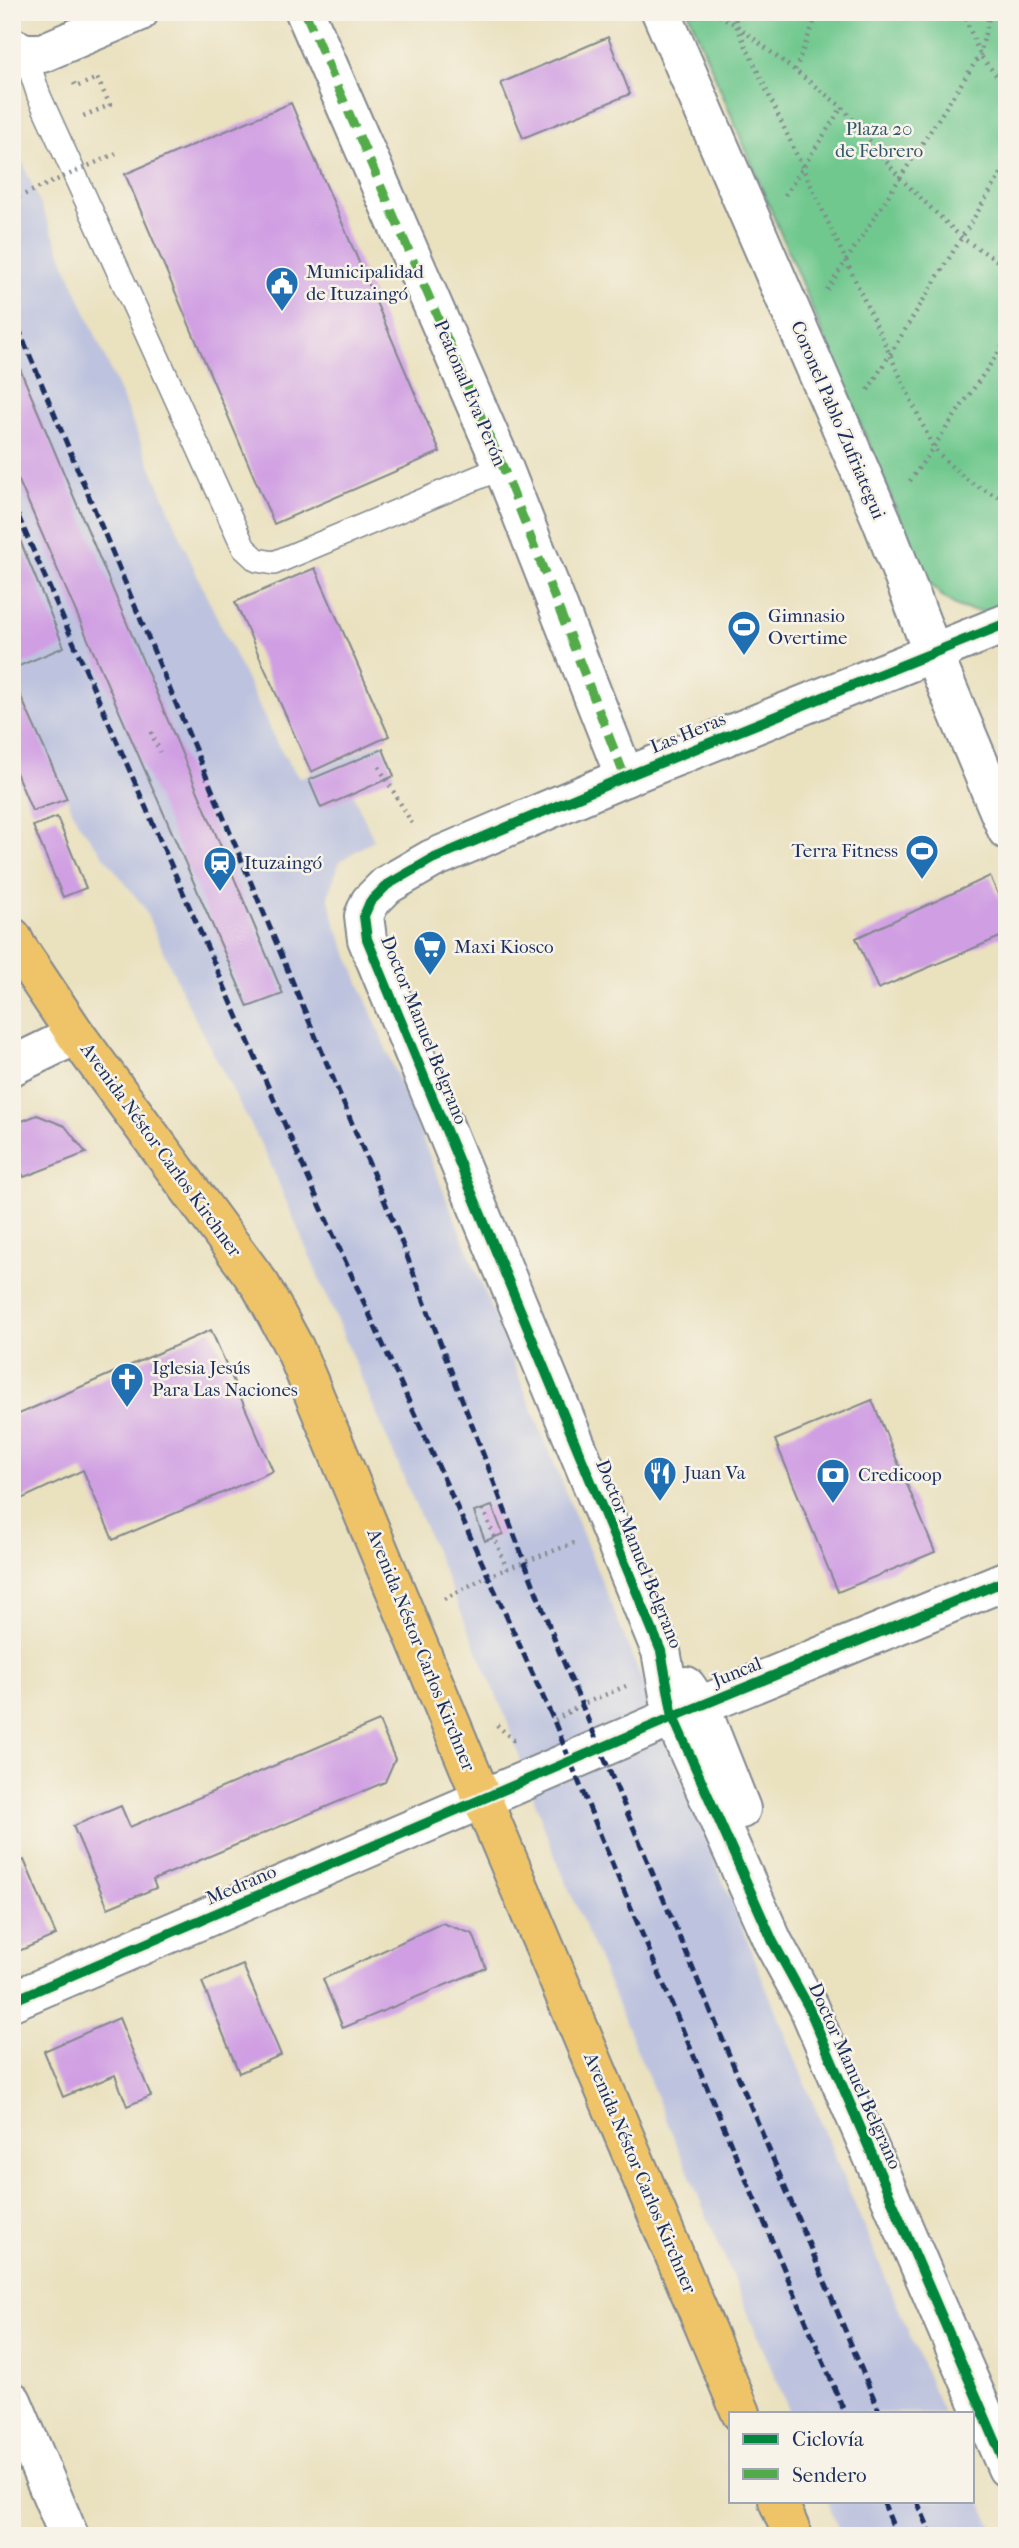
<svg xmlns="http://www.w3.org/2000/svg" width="1019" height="2548" font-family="'IM FELL French Canon',serif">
	<rect width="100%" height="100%" fill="#f7f3e8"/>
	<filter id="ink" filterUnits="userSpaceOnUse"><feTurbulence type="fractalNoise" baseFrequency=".0143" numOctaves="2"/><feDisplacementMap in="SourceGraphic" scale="14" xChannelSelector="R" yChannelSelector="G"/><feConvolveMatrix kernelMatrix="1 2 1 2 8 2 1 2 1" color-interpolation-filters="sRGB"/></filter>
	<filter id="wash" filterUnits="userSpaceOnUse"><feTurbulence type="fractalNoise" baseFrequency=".00686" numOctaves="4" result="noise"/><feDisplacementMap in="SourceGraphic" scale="28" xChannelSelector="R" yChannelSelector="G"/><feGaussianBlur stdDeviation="1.57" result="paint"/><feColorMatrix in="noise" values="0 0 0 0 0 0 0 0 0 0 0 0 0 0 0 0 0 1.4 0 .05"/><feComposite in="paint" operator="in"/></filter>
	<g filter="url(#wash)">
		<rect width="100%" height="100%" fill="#eae1bf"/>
		<g fill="#bdc3de">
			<polygon points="12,137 196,573 277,744 299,778 382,742 394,774 353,794 374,840 340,861 328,896 335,923 846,2184 943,2413 790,2413 549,1842 506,1718 266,1154 189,1007 143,906 78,823 12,677"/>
			<polygon points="972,2480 996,2536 841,2536 827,2501 972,2501"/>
		</g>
		<path fill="#70c88e" stroke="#467c76" stroke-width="2" d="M688 12H1007V609C967 615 949 609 924 576Z"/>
		<g id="blocks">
			<g fill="#d09fe3">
				<polygon points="608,37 630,94 523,138 501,83"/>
				<polygon points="291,103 440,452 274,524 125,174"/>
				<polygon points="12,350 283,994 248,1007 12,465"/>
				<polygon points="15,528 64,647 12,669 12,529"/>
				<polygon points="315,568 389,736 311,772 235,602"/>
				<polygon points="12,677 67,799 32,811 12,763"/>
				<polygon points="383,749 394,776 321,808 309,780"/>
				<polygon points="57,817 86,888 63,897 33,826"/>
				<polygon points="990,876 1007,915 1007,934 878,989 856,938"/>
				<polygon points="37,1115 65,1126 86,1153 24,1177 12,1153 12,1125"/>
				<polygon points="211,1330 273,1471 113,1540 83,1470 17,1501 12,1489 12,1417"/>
				<polygon points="872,1400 935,1552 838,1592 775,1440"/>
				<polygon points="492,1506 503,1534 485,1541 474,1512"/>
				<polygon points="379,1721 395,1759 385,1782 153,1880 156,1888 108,1908 73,1826 121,1806 130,1827"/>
				<polygon points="24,1860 56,1935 12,1954 12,1865"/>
				<polygon points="442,1923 473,1934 486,1968 343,2028 323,1979"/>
				<polygon points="243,1965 281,2055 239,2073 202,1982"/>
				<polygon points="119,2018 151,2096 127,2106 115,2075 63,2097 44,2051"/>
			</g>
		</g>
	</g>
	<g filter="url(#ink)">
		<use href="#blocks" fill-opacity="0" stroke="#82888e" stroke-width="2"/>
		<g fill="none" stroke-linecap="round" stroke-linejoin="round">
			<defs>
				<polyline id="lane" points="25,53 39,96 244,548 257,560 274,563 503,467"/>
				<g id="street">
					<polyline points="305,12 503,467 625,777"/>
					<polyline points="661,12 882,521 932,651 1007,830"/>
					<polyline points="12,47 25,53 42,53 139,12"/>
					<polyline points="1007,623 625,777 432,859 387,885 370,902 364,916 367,939 661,1651 673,1717 773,1942 808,2006 1007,2468"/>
					<polyline points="12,1066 76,1035"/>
					<polyline points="686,1686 700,1706 741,1809"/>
					<polyline points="12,2001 673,1717 1007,1580"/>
					<polyline points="12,2401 69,2536"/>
				</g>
				<g id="primary">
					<polyline points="12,937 17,947 76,1035 261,1286 295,1349 483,1801 741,2413"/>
					<polyline points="778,2501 793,2536"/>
				</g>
			</defs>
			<use href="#lane" stroke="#82888e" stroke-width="26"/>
			<use href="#street" stroke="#82888e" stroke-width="42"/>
			<use href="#primary" stroke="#82888e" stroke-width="42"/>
			<g stroke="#82888e" stroke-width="4.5" stroke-dasharray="2 5" stroke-linecap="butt">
				<polyline points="713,12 736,25 842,107 900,178 962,238 1007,267"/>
				<path d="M735 12 736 25 933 447C953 470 977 491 1007 499"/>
				<polyline points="963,12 980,55 1007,89"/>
				<polyline points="795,70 818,12"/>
				<polyline points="74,83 76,87 97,78 110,105 83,116"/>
				<polyline points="785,195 842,107"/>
				<polyline points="827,290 980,55 990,12"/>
				<polyline points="868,390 1007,164"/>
				<polyline points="910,481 1007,340"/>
				<polyline points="151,732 160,752"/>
				<polyline points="379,767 413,825"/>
				<polyline points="483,1509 507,1569"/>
				<polyline points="444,1599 488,1576 574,1543"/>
				<polyline points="555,1720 583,1704 626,1686"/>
				<polyline points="497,1725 513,1740 516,1739"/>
			</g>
			<use href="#lane" stroke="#fff" stroke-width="23"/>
			<use href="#street" stroke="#fff" stroke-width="38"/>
			<use href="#primary" stroke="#efc469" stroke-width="38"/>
			<g stroke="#1b2f5e" stroke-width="5" stroke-dasharray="10 5" stroke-linecap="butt">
				<polyline points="12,313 398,1233 559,1651 880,2413"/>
				<polyline points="12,502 331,1230 554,1721 604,1844 845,2413"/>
				<polyline points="883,2501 897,2536"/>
				<polyline points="917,2501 932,2536"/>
			</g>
			<polyline stroke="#82888e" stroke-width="4.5" stroke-dasharray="2 5" stroke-linecap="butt" points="12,200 117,153"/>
			<polyline stroke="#52ab49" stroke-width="9" stroke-dasharray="18 9" stroke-linecap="butt" points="305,12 503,467 625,777"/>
			<defs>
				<g id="cycleway">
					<polyline points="1007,623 625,777 432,859 387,885 370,902 364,916 367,939 661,1651 673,1717 773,1942 808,2006 1007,2468"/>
					<polyline points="12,2001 673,1717 1007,1580"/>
				</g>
			</defs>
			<use href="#cycleway" stroke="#f7f3e8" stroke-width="15"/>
			<use href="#cycleway" stroke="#00873e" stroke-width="10"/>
		</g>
	</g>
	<defs>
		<symbol id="civic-pin" viewBox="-11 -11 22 30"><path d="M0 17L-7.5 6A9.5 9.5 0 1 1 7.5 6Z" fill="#1f6fb2" stroke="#f7f3e8"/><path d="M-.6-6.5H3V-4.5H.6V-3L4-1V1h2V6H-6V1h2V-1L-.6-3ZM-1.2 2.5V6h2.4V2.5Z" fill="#fff"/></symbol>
		<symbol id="stadium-pin" viewBox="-11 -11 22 30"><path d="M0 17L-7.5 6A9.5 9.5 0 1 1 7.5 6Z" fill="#1f6fb2" stroke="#f7f3e8"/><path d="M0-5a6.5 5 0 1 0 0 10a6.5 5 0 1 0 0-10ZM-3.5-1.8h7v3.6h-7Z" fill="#fff"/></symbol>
		<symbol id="station-pin" viewBox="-11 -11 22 30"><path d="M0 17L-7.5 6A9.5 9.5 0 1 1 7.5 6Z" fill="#1f6fb2" stroke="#f7f3e8"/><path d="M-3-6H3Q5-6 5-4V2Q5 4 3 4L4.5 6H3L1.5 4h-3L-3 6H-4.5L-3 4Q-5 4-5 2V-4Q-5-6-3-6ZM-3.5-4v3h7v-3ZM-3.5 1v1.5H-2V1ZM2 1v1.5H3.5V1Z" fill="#fff"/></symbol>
		<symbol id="supermarket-pin" viewBox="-11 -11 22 30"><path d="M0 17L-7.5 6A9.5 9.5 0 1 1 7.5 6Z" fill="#1f6fb2" stroke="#f7f3e8"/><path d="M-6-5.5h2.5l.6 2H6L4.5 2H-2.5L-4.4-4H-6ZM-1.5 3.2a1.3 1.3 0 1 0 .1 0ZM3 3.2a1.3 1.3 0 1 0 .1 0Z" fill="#fff"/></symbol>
		<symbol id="church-pin" viewBox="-11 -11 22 30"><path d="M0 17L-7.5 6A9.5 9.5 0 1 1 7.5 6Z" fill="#1f6fb2" stroke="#f7f3e8"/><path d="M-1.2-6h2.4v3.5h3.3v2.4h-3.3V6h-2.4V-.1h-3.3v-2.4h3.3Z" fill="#fff"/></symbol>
		<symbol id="restaurant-pin" viewBox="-11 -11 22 30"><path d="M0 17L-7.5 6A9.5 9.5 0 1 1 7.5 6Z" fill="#1f6fb2" stroke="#f7f3e8"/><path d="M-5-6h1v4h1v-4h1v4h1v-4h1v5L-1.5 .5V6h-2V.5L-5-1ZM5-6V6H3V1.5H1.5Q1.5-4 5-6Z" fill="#fff"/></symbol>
		<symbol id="bank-pin" viewBox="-11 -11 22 30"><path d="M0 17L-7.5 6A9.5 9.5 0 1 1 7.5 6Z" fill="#1f6fb2" stroke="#f7f3e8"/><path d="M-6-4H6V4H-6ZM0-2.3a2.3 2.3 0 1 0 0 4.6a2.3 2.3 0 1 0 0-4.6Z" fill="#fff"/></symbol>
	</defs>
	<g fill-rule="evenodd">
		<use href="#civic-pin" x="263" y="264" width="38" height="52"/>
		<use href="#stadium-pin" x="725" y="608" width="38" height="52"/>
		<use href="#stadium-pin" x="903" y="832" width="38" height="52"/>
		<use href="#station-pin" x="201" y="844" width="38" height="52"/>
		<use href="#supermarket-pin" x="411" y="928" width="38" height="52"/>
		<use href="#church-pin" x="108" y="1360" width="38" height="52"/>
		<use href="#restaurant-pin" x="641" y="1454" width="38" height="52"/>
		<use href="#bank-pin" x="814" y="1456" width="38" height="52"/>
	</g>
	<g text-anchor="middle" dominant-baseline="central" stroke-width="5" stroke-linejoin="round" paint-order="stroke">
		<g font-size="19" fill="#30556a" stroke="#f7f3e8">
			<text x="879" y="129">Plaza 20<tspan x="879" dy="22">de Febrero</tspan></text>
		</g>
		<g font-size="19" fill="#1b2f5e" stroke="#f7f3e8" text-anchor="start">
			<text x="306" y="272">Municipalidad<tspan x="306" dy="22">de Ituzaingó</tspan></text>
			<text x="768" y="616">Gimnasio<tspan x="768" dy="22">Overtime</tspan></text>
			<text x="898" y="851" text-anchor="end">Terra Fitness</text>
			<text x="244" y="863">Ituzaingó</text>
			<text x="454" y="947">Maxi Kiosco</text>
			<text x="152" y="1368">Iglesia Jesús<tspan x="152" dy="22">Para Las Naciones</tspan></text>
			<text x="684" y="1473">Juan Va</text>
			<text x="858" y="1475">Credicoop</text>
		</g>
		<g font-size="19" fill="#1b2f5e" stroke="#f7f3e8">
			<text transform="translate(470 393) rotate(67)">Peatonal Eva Perón</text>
			<text transform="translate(838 420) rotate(67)">Coronel Pablo Zufriategui</text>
			<text transform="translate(688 733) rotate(-22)">Las Heras</text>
			<text transform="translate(424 1030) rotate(68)">Doctor Manuel Belgrano</text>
			<text transform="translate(161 1150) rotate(54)">Avenida Néstor Carlos Kirchner</text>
			<text transform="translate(639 1554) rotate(68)">Doctor Manuel Belgrano</text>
			<text transform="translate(421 1650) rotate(68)">Avenida Néstor Carlos Kirchner</text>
			<text transform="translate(737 1672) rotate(-22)">Juncal</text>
			<text transform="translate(241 1885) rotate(-23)">Medrano</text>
			<text transform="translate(855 2076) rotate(66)">Doctor Manuel Belgrano</text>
			<text transform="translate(640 2173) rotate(67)">Avenida Néstor Carlos Kirchner</text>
		</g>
	</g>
	<rect width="1019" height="2548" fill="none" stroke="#f7f3e8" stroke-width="42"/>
	<rect x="729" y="2412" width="245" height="91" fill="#f7f3e8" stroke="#9fa5b1" stroke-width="2"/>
	<rect x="743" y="2434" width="35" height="10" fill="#00873e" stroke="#9fa5b1" stroke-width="2"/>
	<text x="792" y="2446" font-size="21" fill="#1b2f5e">Ciclovía</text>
	<rect x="743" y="2469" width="35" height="10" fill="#52ab49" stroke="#9fa5b1" stroke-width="2"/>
	<text x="792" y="2482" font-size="21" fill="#1b2f5e">Sendero</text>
</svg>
